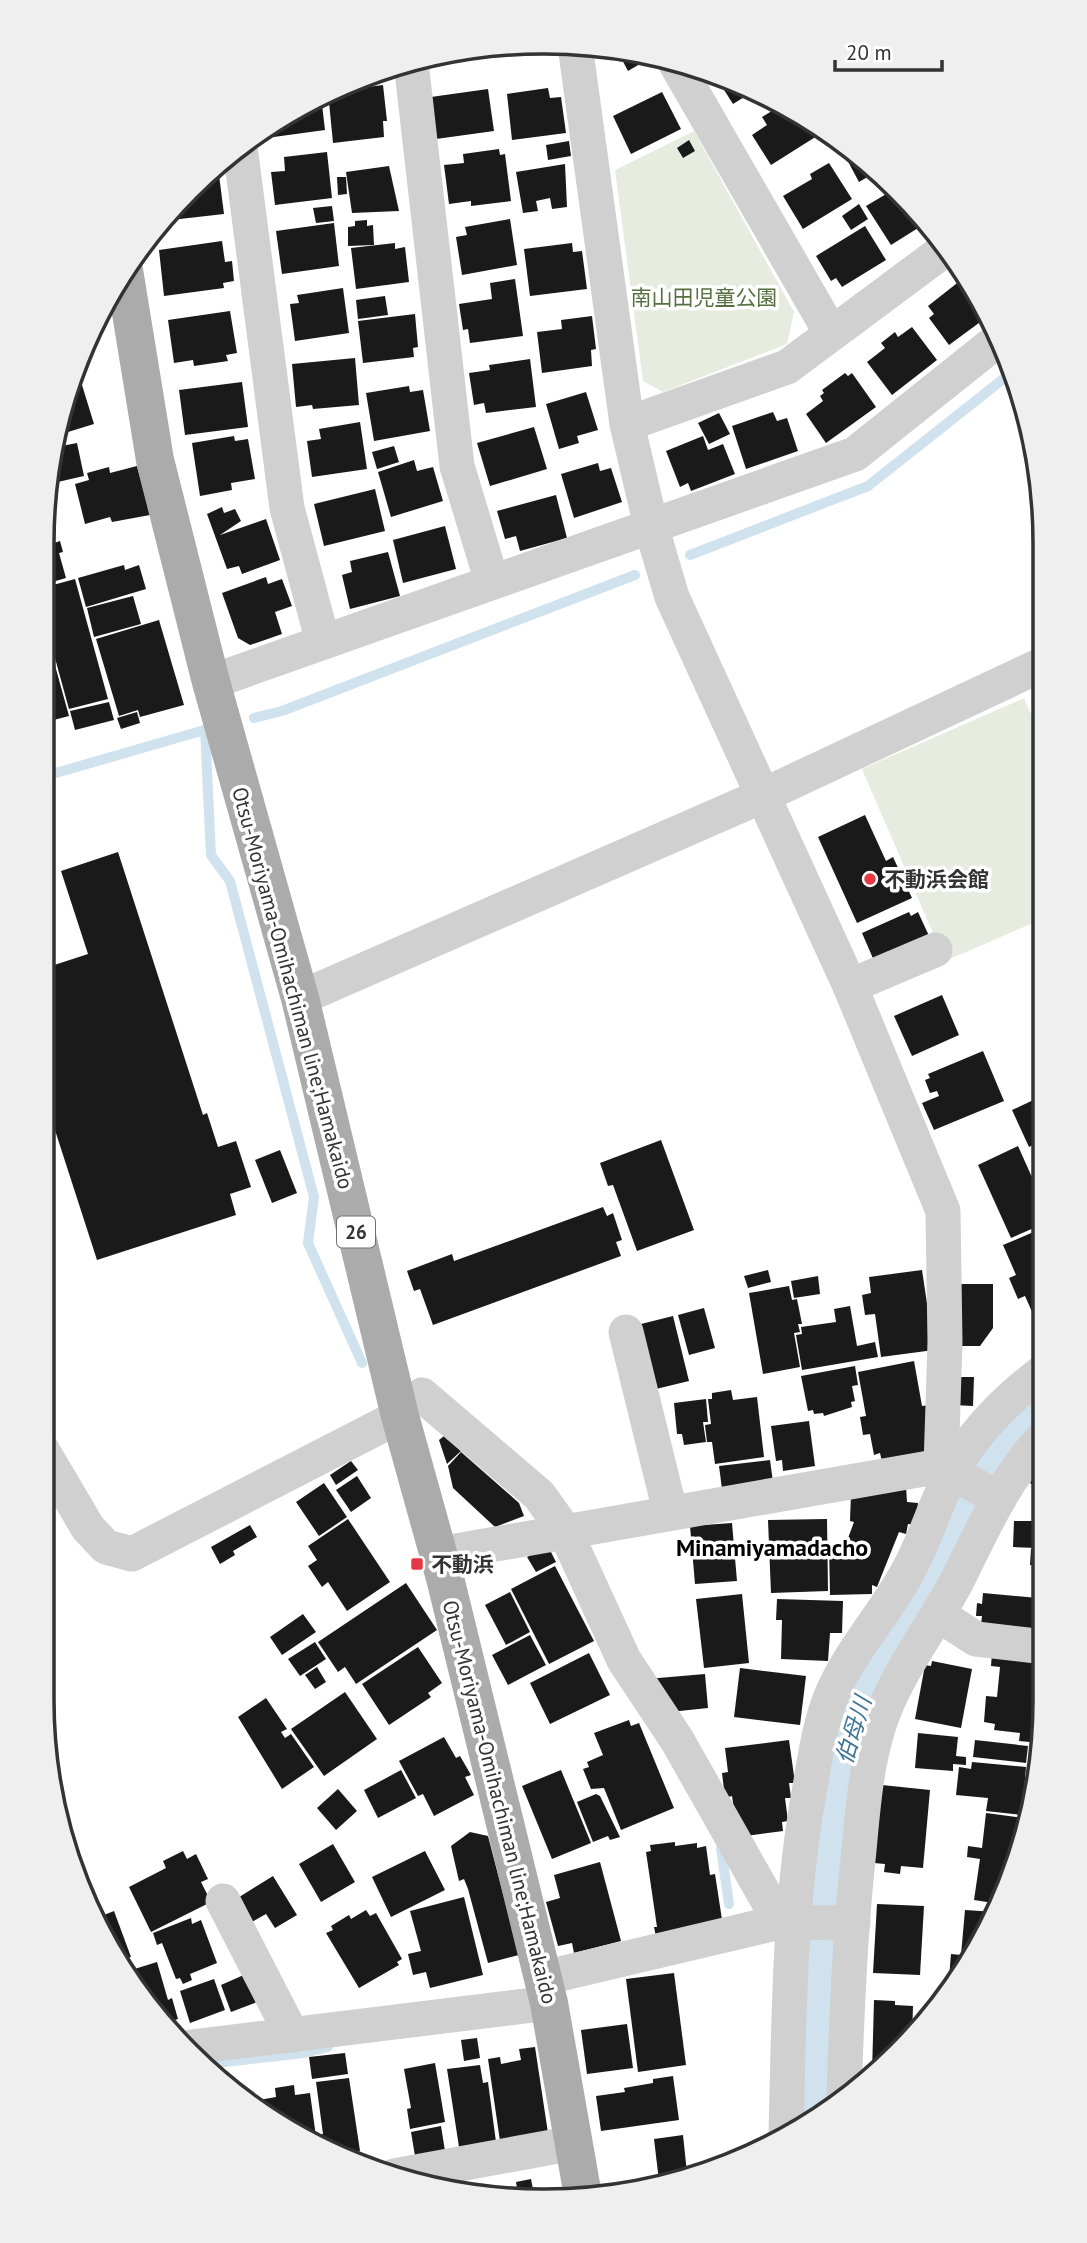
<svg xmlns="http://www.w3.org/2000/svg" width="1087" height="2243" font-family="'PT Sans','Noto Sans JP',sans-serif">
	<rect width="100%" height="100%" fill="#fff"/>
	<g fill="#e6ecdf">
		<polygon points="694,131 794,312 787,344 663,392 643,381 615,170"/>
		<polygon points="1024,698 1042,739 1042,919 945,961 862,769"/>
	</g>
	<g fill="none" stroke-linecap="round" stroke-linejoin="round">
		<g stroke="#cfe2ee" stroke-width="10">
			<polyline points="690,555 868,486 1012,372"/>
			<polyline points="254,718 282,711 635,575"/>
			<polyline points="205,729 211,855 230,881 314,1197 308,1243 362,1363"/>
			<polyline points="42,777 208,729"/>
			<polyline points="721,1848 729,1904"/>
			<polyline points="208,2064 304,2053 328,2047"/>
		</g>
		<polyline stroke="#cfe2ee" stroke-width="63" points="822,2109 830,1838 842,1756 857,1703 1018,1423 1044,1403"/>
	</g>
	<g fill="#1a1a1a">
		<polygon points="621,50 639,51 645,61 628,71 618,52"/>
		<polygon points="714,74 736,80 754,91 733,104"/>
		<polygon points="383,85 387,121 383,121 384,137 333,143 329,102 334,102 334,96 353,94 353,89"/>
		<polygon points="548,88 550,98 561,97 566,133 512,140 507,94"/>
		<polygon points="488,89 494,131 436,139 431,97"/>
		<polygon points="662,92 681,129 631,154 613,116"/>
		<polygon points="321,96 325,130 259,139 258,132 265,126"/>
		<polygon points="780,106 809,122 817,136 771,165 752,135 767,125 762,117"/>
		<polygon points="689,140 695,151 683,158 677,148"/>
		<polygon points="839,140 848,145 876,172 859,182 837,141"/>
		<polygon points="569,141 571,156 548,160 546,145"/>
		<polygon points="499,149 500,155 505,154 511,201 471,206 471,201 449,204 444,165 464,163 463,154"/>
		<polygon points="327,152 332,198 275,205 271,172 285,171 284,157"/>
		<polygon points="829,163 852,199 803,229 783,196 812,179 810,174"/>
		<polygon points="565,164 567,207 552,209 550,198 536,201 538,211 523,213 516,172"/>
		<polygon points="389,166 399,211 352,213 346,172"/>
		<polygon points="219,175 224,214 162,221 189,189 204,177"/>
		<polygon points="337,177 346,177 347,194 338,195"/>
		<polygon points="893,190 926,223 891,245 866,206"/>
		<polygon points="859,204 868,219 851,230 842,216"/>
		<polygon points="332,206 334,221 316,223 313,208"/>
		<polygon points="510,219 517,265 462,275 456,237 467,235 465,227"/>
		<polygon points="367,220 367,226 373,225 374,245 348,246 348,227 355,226 355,221"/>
		<polygon points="334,223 339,266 282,274 276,231"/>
		<polygon points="865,226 886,260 842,287 836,278 831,281 816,256"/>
		<polygon points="222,241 225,262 232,261 234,281 223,283 224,288 164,296 159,250"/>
		<polygon points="395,243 395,249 405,247 409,282 356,289 351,248"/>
		<polygon points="572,243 573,252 582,251 587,289 530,296 524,249"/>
		<polygon points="515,279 523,336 470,343 468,329 463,330 459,304 492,299 490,283"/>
		<polygon points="961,280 987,317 949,345 929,318 934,314 928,306"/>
		<polygon points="343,288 349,333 295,341 290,304 299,303 297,295"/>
		<polygon points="385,296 388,315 358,319 356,300"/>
		<polygon points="230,311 237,353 226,355 228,361 194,366 193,360 174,363 168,320"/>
		<polygon points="415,314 418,347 413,348 414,357 363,363 358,321"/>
		<polygon points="592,316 596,349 591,350 592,366 542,373 537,332 562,329 561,320"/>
		<polygon points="912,327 937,360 892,395 867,362 885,348 881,343 895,332 898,337"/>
		<polygon points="355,358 359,405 313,409 312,405 296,407 292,364"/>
		<polygon points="530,359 536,407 486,413 484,403 474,405 469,373 490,370 489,365"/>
		<polygon points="845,373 848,376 852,373 876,407 826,443 806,414 823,401 820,396 824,393 822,390"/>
		<polygon points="72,380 74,388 82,385 94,424 55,436"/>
		<polygon points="242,382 248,427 185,435 179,390"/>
		<polygon points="409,386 410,392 423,390 430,431 374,441 366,393"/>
		<polygon points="586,392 598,430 577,436 579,443 559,449 546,404"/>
		<polygon points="773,412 777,421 787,418 798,451 746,469 732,426"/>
		<polygon points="719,413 730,434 709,444 698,423"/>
		<polygon points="360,422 367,469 312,477 307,441 321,439 319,429"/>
		<polygon points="534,427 547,469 490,486 477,443"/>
		<polygon points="234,436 235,441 248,439 255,479 231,483 232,490 200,496 192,443"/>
		<polygon points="703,436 708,450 723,444 735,474 691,491 688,483 680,487 666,451"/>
		<polygon points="77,443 84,476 49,484 51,448"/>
		<polygon points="394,446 399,462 377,469 372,452"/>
		<polygon points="414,460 417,471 433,467 443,501 391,517 378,472"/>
		<polygon points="598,463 600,471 611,468 622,502 574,518 561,474"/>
		<polygon points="137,466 150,515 112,522 110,517 85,524 75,484 89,480 87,473 109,467 110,473"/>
		<polygon points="375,489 385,531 324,546 314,504"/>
		<polygon points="556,495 567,538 520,551 516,536 505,539 497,511"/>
		<polygon points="222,507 224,513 235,509 241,521 220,535 266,519 280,560 242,574 239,566 227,569 207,514"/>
		<polygon points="445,526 456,569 403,583 393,540"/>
		<polygon points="60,541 63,552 59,553 66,578 42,585 42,547"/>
		<polygon points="388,552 400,596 350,609 342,575 352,572 350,561"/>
		<polygon points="124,565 125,570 139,565 146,589 86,607 78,578"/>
		<polygon points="266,577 268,584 282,579 292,606 275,612 282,634 250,645 238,638 222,593"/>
		<polygon points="75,579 108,699 69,709 42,611 42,588"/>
		<polygon points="133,596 141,624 94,637 87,608"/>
		<polygon points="159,620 184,705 140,717 138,710 119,716 96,639"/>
		<polygon points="43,622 69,716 42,723 42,707 48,705 42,683"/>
		<polygon points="109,702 114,720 75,730 70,711"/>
		<polygon points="137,712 140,723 121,729 117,718"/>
		<polygon points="865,815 886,861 893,857 912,898 857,923 818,837"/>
		<polygon points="118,852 203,1115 207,1113 218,1147 236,1141 251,1187 230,1194 236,1215 97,1260 42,1090 42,969 88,954 61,871"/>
		<polygon points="909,912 911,916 918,912 930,938 875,963 862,933"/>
		<polygon points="942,995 959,1035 912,1056 894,1016"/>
		<polygon points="983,1051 1004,1101 934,1130 922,1103 939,1096 937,1091 930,1093 925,1080 930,1078 928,1074"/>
		<polygon points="1042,1096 1043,1140 1029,1147 1012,1110"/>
		<polygon points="661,1140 694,1230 637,1251 613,1185 608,1186 600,1163"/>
		<polygon points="1018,1146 1043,1202 1043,1224 1011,1238 978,1165"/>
		<polygon points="280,1150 297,1193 272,1203 255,1160"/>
		<polygon points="603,1207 607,1216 613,1213 622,1240 616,1242 621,1256 433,1325 420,1289 414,1291 407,1271 452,1254 454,1261"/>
		<polygon points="1043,1228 1044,1330 1041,1332 1025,1296 1018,1299 1009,1278 1016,1275 1003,1245"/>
		<polygon points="768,1270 771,1282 748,1288 744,1276"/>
		<polygon points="922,1270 934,1350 881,1357 875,1314 865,1315 862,1295 871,1293 869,1277"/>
		<polygon points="818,1276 820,1294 794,1298 791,1281"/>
		<polygon points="957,1284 993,1284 993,1328 980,1346 956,1346"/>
		<polygon points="789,1286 792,1300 797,1299 802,1324 798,1324 800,1332 794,1333 800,1367 763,1374 749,1293"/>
		<polygon points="850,1306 857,1346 875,1342 878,1357 802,1370 796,1335 802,1334 801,1327 836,1322 834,1309"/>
		<polygon points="704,1308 715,1348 689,1355 678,1315"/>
		<polygon points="673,1316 689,1381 656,1389 641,1324"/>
		<polygon points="914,1361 922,1406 929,1405 931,1452 882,1462 880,1453 874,1455 870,1434 863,1435 860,1417 866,1416 858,1372"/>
		<polygon points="855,1366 858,1385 852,1386 855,1401 851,1402 852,1407 824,1416 823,1413 814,1414 813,1410 808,1411 801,1376"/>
		<polygon points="954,1377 974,1377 973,1406 953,1405"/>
		<polygon points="731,1390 733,1400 757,1397 764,1457 715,1464 712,1442 707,1442 705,1425 711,1424 708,1399 712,1399 712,1393"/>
		<polygon points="706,1399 708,1422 703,1422 706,1442 684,1445 682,1434 677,1434 674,1403"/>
		<polygon points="809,1421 815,1466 783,1471 782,1460 776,1461 771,1426"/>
		<polygon points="444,1436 461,1451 447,1464 439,1440"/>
		<polygon points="461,1452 519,1503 524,1516 495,1527 453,1488 448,1466"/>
		<polygon points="770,1460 773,1482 722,1489 719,1466"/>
		<polygon points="351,1461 358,1470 336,1485 330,1475"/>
		<polygon points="1044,1461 1044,1492 1030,1483"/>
		<polygon points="357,1476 371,1498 351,1512 336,1490"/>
		<polygon points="324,1483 347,1517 319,1536 296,1502"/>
		<polygon points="906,1486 907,1502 918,1503 916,1525 908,1524 906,1534 899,1532 877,1587 872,1585 872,1594 830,1595 829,1544 844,1549 854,1522 850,1521 851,1494"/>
		<polygon points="348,1519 390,1582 347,1611 328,1582 322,1587 308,1566 317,1560 308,1546"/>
		<polygon points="827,1519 828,1591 771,1593 768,1520"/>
		<polygon points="1014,1521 1038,1521 1037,1548 1013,1547"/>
		<polygon points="732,1523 737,1581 695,1584 690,1526"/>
		<polygon points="250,1525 257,1537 233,1551 235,1555 220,1564 211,1547"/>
		<polygon points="548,1546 556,1562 536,1572 527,1557"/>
		<polygon points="1031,1549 1043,1550 1043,1565 1030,1565"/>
		<polygon points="555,1566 594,1641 549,1664 511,1589"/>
		<polygon points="406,1583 437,1630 356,1684 345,1667 338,1672 318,1642"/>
		<polygon points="510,1592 530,1632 506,1645 485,1605"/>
		<polygon points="983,1593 1038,1598 1037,1609 1045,1609 1045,1639 980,1633 982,1616 976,1616 977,1603 982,1604"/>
		<polygon points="742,1594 749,1663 704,1668 696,1599"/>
		<polygon points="777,1599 843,1601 842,1633 830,1633 828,1661 781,1659 782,1620 776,1620"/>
		<polygon points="303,1614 316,1632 282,1655 270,1637"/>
		<polygon points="530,1635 546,1665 508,1685 492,1655"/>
		<polygon points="315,1642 326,1659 300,1676 288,1659"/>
		<polygon points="418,1647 442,1683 428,1693 431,1697 389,1725 362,1684"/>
		<polygon points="589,1653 610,1695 550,1724 530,1683"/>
		<polygon points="992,1653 1045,1658 1041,1743 1019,1741 1020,1733 994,1730 995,1724 984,1722 986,1696 997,1697 1000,1667 991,1666"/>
		<polygon points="932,1661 972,1669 961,1728 915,1719 925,1665 931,1666"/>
		<polygon points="317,1667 326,1682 315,1689 305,1675"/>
		<polygon points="740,1668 806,1676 800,1725 734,1717"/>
		<polygon points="705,1674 708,1708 670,1712 647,1679"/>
		<polygon points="345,1692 377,1739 324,1776 291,1729"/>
		<polygon points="266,1698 287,1729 281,1732 285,1738 291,1734 314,1767 282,1789 238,1717"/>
		<polygon points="629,1720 631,1726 639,1723 674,1808 621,1830 604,1788 591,1789 583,1769 589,1767 587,1762 603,1755 594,1733"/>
		<polygon points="918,1733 958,1737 956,1756 966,1757 966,1765 953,1764 953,1771 915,1768"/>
		<polygon points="444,1737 456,1758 460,1756 471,1775 465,1777 474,1795 434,1816 423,1794 418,1796 399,1761"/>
		<polygon points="789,1740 795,1783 789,1783 791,1798 785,1798 788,1821 782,1822 783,1831 738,1837 732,1796 725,1798 722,1773 728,1772 725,1748"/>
		<polygon points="975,1740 1028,1746 1026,1763 973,1757"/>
		<polygon points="1033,1745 1040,1746 1035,1799 1027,1798"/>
		<polygon points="972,1762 1026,1767 1022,1815 986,1811 988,1798 956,1795 959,1767 971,1769"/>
		<polygon points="401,1770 416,1798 378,1818 364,1790"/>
		<polygon points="561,1770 591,1843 552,1859 522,1786"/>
		<polygon points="882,1785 930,1790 923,1868 901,1866 900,1874 884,1872 885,1864 874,1863"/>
		<polygon points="338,1789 357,1811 336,1830 317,1808"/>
		<polygon points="596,1794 600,1796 620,1837 610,1840 608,1836 593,1842 577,1802"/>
		<polygon points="1025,1810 1031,1811 1000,1904 974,1900 980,1859 967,1857 968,1846 982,1848 986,1813 1024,1818"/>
		<polygon points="470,1832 488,1836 519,1955 488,1963 468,1889 464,1879 459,1881 451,1846"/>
		<polygon points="675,1842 675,1846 697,1843 697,1848 706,1846 710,1875 715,1874 723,1926 656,1937 654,1927 657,1927 646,1852 651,1851 650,1845"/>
		<polygon points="333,1844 355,1882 321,1902 299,1864"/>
		<polygon points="183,1851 187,1859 196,1854 208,1879 201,1882 211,1902 151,1932 129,1887 166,1868 163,1861"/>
		<polygon points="425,1851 445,1890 391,1917 372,1877"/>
		<polygon points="600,1862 621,1941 574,1953 572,1943 558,1946 546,1902 560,1898 554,1875"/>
		<polygon points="273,1876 297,1915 275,1928 266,1914 250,1923 236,1899"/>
		<polygon points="464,1897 483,1975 430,1988 426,1972 413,1975 408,1954 421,1951 410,1911"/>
		<polygon points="877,1904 924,1906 920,1975 873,1973"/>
		<polygon points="366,1910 370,1916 376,1913 402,1959 397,1962 399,1965 359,1988 326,1933 333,1930 331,1926 349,1915 351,1919"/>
		<polygon points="965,1910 996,1912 960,1978 949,1978 951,1954 961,1955"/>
		<polygon points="114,1911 131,1957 122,1960 99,1917"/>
		<polygon points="191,1918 192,1924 201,1920 217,1963 190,1974 192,1980 183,1984 180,1978 176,1979 162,1943 157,1945 153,1933"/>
		<polygon points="157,1962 168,2000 172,1998 178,2019 165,2023 146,2005 128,1971"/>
		<polygon points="674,1973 686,2065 638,2072 626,1979"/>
		<polygon points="246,1974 257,2002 231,2012 221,1985"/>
		<polygon points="214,1979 225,2010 190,2023 180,1991"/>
		<polygon points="874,2000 895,2001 895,2005 913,2006 912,2038 896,2040 896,2056 872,2073"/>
		<polygon points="627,2024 633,2068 587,2074 581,2030"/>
		<polygon points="477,2038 480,2058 464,2061 461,2040"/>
		<polygon points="535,2047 548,2133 500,2141 488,2059 500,2057 501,2064 521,2060 519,2049"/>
		<polygon points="345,2053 348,2074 312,2079 309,2057"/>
		<polygon points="435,2063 445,2122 410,2129 407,2109 411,2108 404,2069"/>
		<polygon points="480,2065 483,2083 488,2082 496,2142 459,2147 447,2069"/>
		<polygon points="673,2076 679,2120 601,2131 596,2096 625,2092 624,2088 653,2083 653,2079"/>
		<polygon points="349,2078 360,2151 336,2155 320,2146 319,2135 323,2134 316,2082"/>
		<polygon points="294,2085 295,2095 310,2093 317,2144 265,2117 257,2109 259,2100 276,2097 275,2088"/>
		<polygon points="441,2126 445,2151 415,2156 411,2132"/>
		<polygon points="683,2135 687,2173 659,2181 654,2139"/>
		<polygon points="531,2179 534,2194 518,2194 516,2182"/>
	</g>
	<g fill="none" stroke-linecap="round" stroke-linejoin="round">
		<g stroke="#d0d0d0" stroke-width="35">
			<polyline points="575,45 627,424 651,526 672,597 850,986 943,1211 945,1342 941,1466"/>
			<polyline points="411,62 457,466 492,582"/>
			<polyline points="675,62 831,333"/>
			<polyline points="240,147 287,508 323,642"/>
			<polyline points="627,424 787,367 947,248"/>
			<polyline points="211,682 855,454 999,339"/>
			<polyline points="850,986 935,950"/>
			<polyline points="300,998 762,796 1041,665"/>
			<polyline points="626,1332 670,1511"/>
			<polyline points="422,1395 539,1495 565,1531 624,1660 677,1740 780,1922"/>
			<polyline points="42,1450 88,1528 106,1547 132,1554 400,1416"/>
			<polyline points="439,1554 941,1466 999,1499"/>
			<polyline points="939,1615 976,1639 1045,1647"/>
			<polyline points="223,1901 292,2035"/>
			<polyline points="543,1978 780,1922 853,1923"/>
			<polyline points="191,2047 549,2003"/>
			<path d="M844 2093C847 2012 850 1931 859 1850 863 1807 866 1766 879 1725 896 1673 932 1628 957 1581 982 1531 1005 1477 1044 1437"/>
			<path d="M786 2134C789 2019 789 1900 810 1787 815 1757 820 1722 832 1694 851 1650 884 1615 907 1573 925 1541 935 1504 952 1472 974 1431 1008 1398 1044 1371"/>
			<polyline points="394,2176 574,2143"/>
		</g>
		<polyline stroke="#ababab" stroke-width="38" points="124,270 155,460 211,682 300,998 400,1416 445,1578 549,2003 583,2196"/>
	</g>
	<g fill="#e63946" stroke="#fff" stroke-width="2.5">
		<circle cx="870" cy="879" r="7"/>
		<rect x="410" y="1557" width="14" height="14" rx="3.5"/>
	</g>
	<g text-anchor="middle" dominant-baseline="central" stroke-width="7" stroke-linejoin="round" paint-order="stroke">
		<rect fill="#fff" stroke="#707070" stroke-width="2" x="337" y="1216.5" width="38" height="31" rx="5"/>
		<g font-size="19" font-weight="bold" fill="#333">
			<text x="356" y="1232">26</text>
		</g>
		<g font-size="21" fill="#56703f" stroke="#fff">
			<text x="704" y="297">南山田児童公園</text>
		</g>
		<g font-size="21" font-weight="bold" fill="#333" stroke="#fff" text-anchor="start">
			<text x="884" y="879">不動浜会館</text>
			<text x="431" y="1564">不動浜</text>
		</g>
		<g font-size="21" fill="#333" stroke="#fff">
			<text transform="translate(293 988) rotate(75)">Otsu-Moriyama-Omihachiman line;Hamakaido</text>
			<text transform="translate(500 1802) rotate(76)">Otsu-Moriyama-Omihachiman line;Hamakaido</text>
		</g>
		<g font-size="23" font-style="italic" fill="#3f7597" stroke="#fff">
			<text transform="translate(853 1730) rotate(-73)">伯母川</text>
		</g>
		<g font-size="24" font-weight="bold" fill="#000" stroke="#fff">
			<text x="772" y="1547">Minamiyamadacho</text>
		</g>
	</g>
	<path d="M0 0H1087V2243H0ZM543 54H544A489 489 0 0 1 1033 543V1700A489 489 0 0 1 544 2189H543A489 489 0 0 1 54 1700V543A489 489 0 0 1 543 54Z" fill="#efefef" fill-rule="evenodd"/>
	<path fill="none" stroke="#333" stroke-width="3.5" d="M543 54H544A489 489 0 0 1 1033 543V1700A489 489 0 0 1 544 2189H543A489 489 0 0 1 54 1700V543A489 489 0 0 1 543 54Z"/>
	<path d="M835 60v10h107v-10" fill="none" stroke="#333333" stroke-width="3.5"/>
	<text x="846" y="60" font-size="21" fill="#333333" stroke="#ffffff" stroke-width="5" paint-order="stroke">20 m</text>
</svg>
